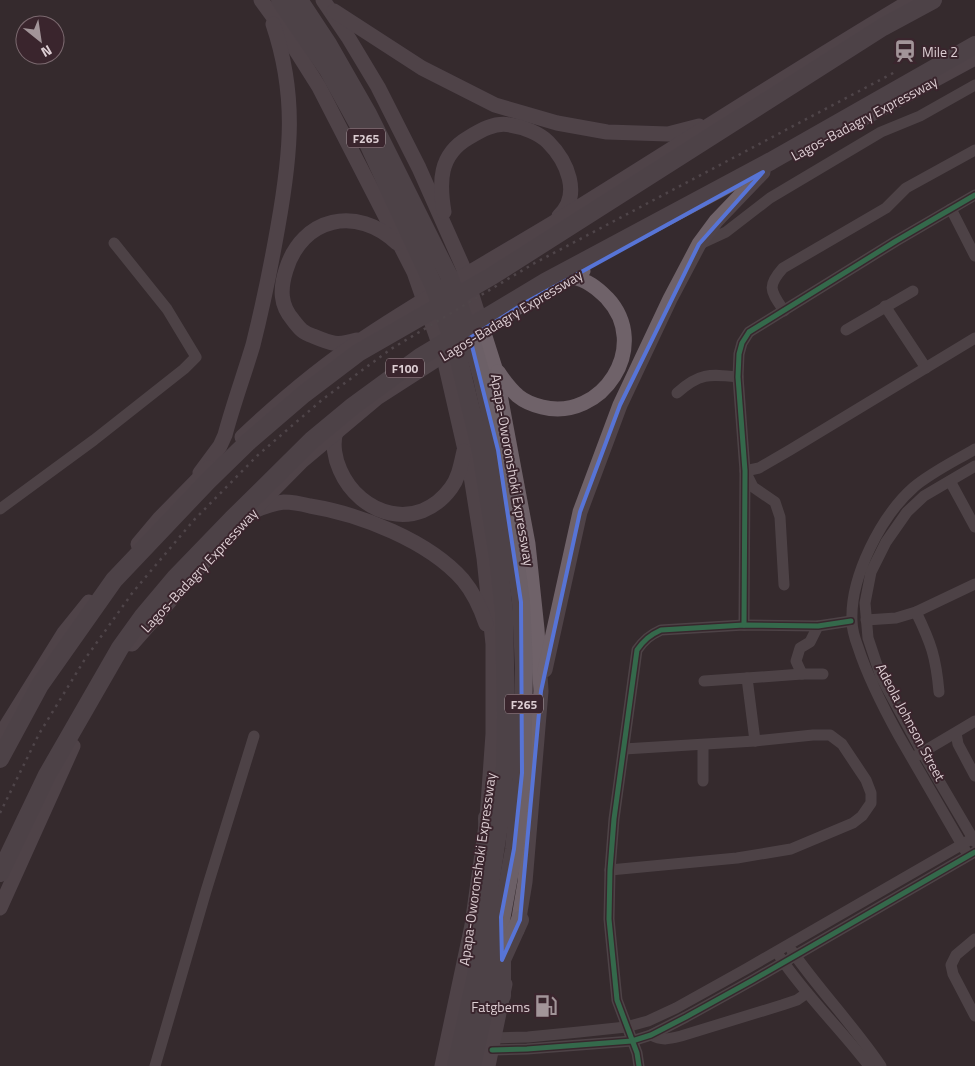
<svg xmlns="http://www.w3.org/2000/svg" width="975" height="1066" font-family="'Titillium Web',sans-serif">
	<rect width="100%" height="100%" fill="#352a2e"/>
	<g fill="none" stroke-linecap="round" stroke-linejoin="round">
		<g stroke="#6b6164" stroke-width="11">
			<polyline points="951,209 975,256"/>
			<polyline points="700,244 726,232 770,198 881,132 920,116 975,85"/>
			<polyline points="885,306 926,368"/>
			<path d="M784 311C771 291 766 287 783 268L886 208 906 188 975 150"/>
			<polyline points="846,330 913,291"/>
			<path d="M677 393C699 373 709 374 738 377"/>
			<polyline points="975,466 924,496 907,512 886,542 871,572 865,603 868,638 881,677 922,752 975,842"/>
			<polyline points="950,481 975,527"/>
			<polyline points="0,509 94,440 184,369 196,357 167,309 114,243"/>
			<polyline points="784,585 780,517 775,502 753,487 745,471 759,468 790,450 975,338"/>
			<polyline points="916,612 975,584"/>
			<path d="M866 620 896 618 916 612C931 643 936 657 939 692"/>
			<polyline points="744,625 745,471 738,377 739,354 742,343 749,332 896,241 975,195"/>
			<polyline points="802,674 796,661 800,648 810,642 818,626"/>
			<polyline points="747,678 802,674 823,674"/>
			<polyline points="704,681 747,678 755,741"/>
			<polyline points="956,733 958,744 975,776"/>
			<polyline points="703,745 703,781"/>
			<polyline points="916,756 975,721"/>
			<path d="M965 850C943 812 921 774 899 736 883 707 868 678 858 647 855 639 852 629 852 621 850 577 881 516 914 487 932 472 955 461 975 449"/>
			<polyline points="610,870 737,858 791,849 853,823 862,816 871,803 871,793 866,780 842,744 830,735 813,735 755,741 624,749"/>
			<polyline points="975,939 956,955 951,965 953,974 975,1016"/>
			<path d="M792 951C820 991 854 1026 881 1066"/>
			<path d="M780 957C806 996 841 1029 869 1066"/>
			<path d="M651 1035C662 1041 669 1039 681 1036L782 1005 797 1000 807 993"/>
			<polyline points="494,1038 528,1037 579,1032 626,1027 648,1021 676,1008 746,969 975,837"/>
			<polyline points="492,1050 527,1049 632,1041 651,1035 686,1017 753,980 975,852"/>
			<polyline points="155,1066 206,891 254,736"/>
			<path d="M639 1066 637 1053 617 1000 609 919 610 870 614 819 637 650C644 640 650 635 661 630L744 625 818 626 851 621"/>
		</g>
		<g stroke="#6f6269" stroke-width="15">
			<polyline points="261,0 285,33 319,87 414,272 444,358 471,476 484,558 493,644 493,734 487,818 472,925 442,1066"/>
			<polyline points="323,0 348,37 378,87 419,168 463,267 495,368 528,544 537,629 541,691 525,882 517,930"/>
			<polyline points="334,11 422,68 495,105 557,123 607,132 668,134 699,126"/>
			<polyline points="855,123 975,58"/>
			<path d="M444 212C439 182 439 155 468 138 481 130 495 122 510 125 523 127 539 133 548 142 567 161 582 195 559 216"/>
			<path d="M357 340C337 346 332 344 313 336 302 332 300 329 293 320 280 305 280 289 286 270 302 217 357 205 397 243"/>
			<path d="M498 372C504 381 510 389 518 396 524 401 534 405 542 407 602 422 652 346 607 298 597 288 587 280 572 277"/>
			<path d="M336 432C332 444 335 459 340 470 360 516 418 533 451 488 459 477 461 464 464 451"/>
			<path d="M242 437C280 401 320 367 364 338 425 297 490 261 553 223 673 149 791 72 912 0"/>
			<path d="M200 473 220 446 225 435C233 405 244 375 253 345 263 305 271 266 278 226 291 153 297 95 273 24"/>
			<path d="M254 511C263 507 274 503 284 502 292 502 302 504 310 506 360 514 429 541 463 580 473 592 481 609 486 624"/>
			<polyline points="138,544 159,519 209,468"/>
			<polyline points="132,644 218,546 302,461 377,398 523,304 583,271"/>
			<polyline points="545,670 580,512 620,405 670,299 699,244 716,221 763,172"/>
			<polyline points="0,736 64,633 89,602"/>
			<polyline points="0,908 73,746"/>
			<polyline points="488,1066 505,984"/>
		</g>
		<g stroke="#6c6067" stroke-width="18">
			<polyline points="280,0 328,70 365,137 434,286 457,352 481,451 498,557 504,612 506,717 505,767 500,819 476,976 456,1066"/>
			<polyline points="299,0 328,44 368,114 449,276 472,343 482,378 498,450 511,528 521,602 524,668 522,773 514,849 488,992 472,1066"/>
			<polyline points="0,759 40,685 114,580 208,481 247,443 304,394 358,353 492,276 883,27 933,0"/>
			<polyline points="487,818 488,847"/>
			<polyline points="0,873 47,775 120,648 143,616 175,578 232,519 312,440 353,406 420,357 545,282 771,161 975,45"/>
			<polyline points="502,959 502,996"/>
			<polyline points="500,964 520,920"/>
		</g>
		<polyline stroke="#6f666a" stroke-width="2.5" stroke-dasharray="2.5 5" stroke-linecap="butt" points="0,813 39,734 85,659 133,592 194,520 258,455 323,399 391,349 533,264 897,71"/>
		<defs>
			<g id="cycleway">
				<polyline points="744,625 745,471 738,377 739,354 742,343 749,332 896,241 975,195"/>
				<polyline points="492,1050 527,1049 632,1041 651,1035 686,1017 753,980 975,852"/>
				<path d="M639 1066 637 1053 617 1000 609 919 610 870 614 819 637 650C644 640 650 635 661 630L744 625 818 626 851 621"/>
			</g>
		</defs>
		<use href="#cycleway" stroke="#3a252d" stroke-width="8"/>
		<use href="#cycleway" stroke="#33b770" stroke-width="5"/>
	</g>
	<path d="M0 0H975V1066H0ZM763 172 699 244 620 405 580 512 541 691 520 920 502 960 501 917 514 849 522 773 521 602 498 450 470 338 523 304Z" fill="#352a2e" fill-opacity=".55" fill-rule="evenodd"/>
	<path fill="none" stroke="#5774d6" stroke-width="4" stroke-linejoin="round" d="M763 172 699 244 620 405 580 512 541 691 520 920 502 960 501 917 514 849 522 773 521 602 498 450 470 338 523 304Z"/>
	<defs>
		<symbol id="station-bare" viewBox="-9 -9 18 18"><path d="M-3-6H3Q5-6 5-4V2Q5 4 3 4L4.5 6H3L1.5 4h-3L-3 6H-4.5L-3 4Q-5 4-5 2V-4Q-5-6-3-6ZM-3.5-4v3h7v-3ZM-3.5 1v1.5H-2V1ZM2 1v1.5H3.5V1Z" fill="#a29599" stroke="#3a252d" stroke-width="2.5" paint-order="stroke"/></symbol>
		<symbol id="fuel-bare" viewBox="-9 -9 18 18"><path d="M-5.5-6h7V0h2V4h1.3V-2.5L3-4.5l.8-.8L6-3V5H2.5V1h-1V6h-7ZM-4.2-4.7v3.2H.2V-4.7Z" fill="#a29599" stroke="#3a252d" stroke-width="2.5" paint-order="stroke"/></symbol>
	</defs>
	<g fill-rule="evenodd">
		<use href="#station-bare" x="889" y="35" width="32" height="32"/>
		<use href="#fuel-bare" x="530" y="990" width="32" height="32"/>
	</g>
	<g text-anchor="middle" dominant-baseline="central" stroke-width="4" stroke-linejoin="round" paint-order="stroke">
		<g fill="#3a252d" stroke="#ac9ba1" stroke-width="1">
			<rect x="347" y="128.5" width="38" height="19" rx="4"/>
			<rect x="386" y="358.5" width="38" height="19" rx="4"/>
			<rect x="505" y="694.5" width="38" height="19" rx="4"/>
		</g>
		<g font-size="12" font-weight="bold" fill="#ddced3">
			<text x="366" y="138">F265</text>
			<text x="405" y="368">F100</text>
			<text x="524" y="704">F265</text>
		</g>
		<g font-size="14" fill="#ddced3" stroke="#3a252d" text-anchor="start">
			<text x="922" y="51">Mile 2</text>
			<text x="530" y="1006" text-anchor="end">Fatgbems</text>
		</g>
		<g font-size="14" fill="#ddced3" stroke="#3a252d">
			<text transform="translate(864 118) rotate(-28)">Lagos-Badagry Expressway</text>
			<text transform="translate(511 315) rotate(-31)">Lagos-Badagry Expressway</text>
			<text transform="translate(513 470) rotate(80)">Apapa-Oworonshoki Expressway</text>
			<text transform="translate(199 570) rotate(-47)">Lagos-Badagry Expressway</text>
			<text transform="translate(911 722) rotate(62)">Adeola Johnson Street</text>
			<text transform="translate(477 869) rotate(-82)">Apapa-Oworonshoki Expressway</text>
		</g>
	</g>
	<g transform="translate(40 40) rotate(150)"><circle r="24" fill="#3a252d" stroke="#7b696f"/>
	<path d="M0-4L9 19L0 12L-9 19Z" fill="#a29599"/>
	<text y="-8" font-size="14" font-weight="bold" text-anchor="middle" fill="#ddced3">N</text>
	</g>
</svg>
